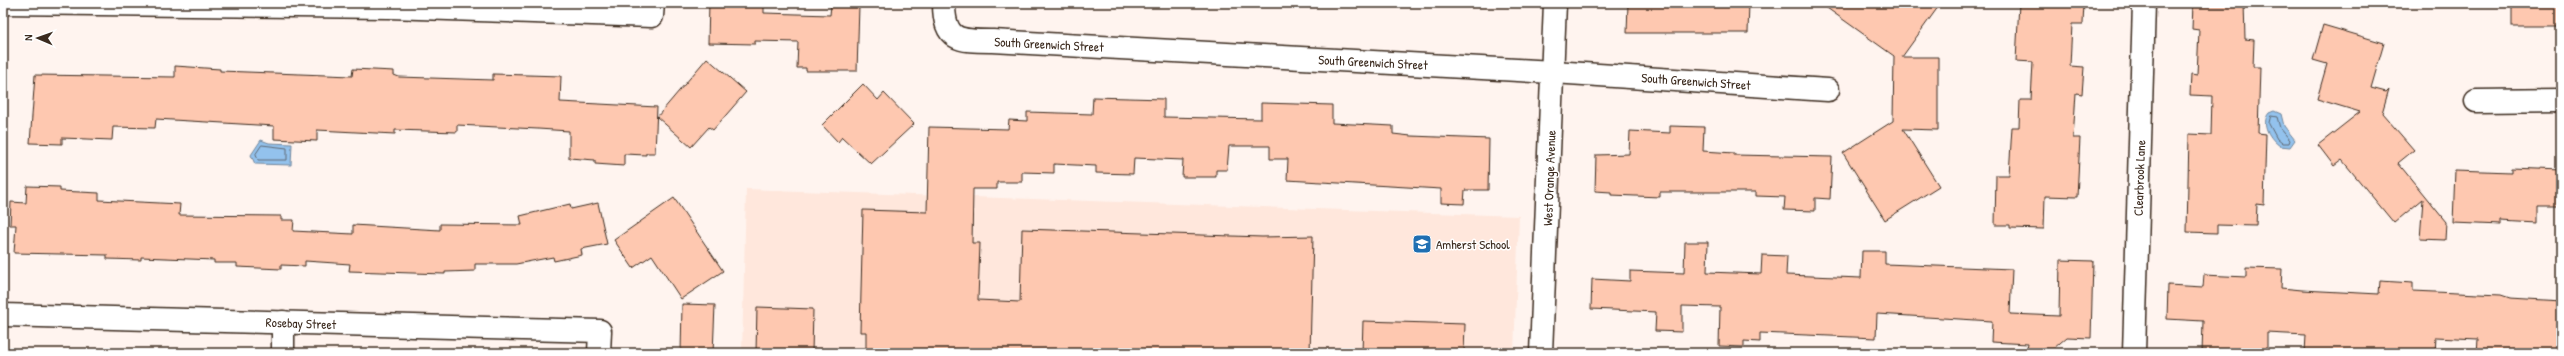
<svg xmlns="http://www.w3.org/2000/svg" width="2564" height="356" font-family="'Patrick Hand',sans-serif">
	<rect width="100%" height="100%" fill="#fff4ef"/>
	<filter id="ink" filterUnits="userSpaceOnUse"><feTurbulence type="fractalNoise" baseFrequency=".025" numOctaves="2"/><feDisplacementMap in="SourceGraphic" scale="8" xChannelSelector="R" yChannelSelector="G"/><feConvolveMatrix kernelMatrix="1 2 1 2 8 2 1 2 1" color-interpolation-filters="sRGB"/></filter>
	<g filter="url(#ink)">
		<polygon fill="#ffe7dc" points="746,189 1519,216 1514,353 742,353"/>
		<g fill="#93c2ed" stroke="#70859a">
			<path d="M2274 111 2281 114 2284 126 2295 140 2290 147 2280 146C2270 139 2260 124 2269 113Z"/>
			<polygon points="261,140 269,143 292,144 291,165 255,164 251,155"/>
		</g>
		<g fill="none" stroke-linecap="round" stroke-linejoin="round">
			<g stroke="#5e6771" stroke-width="1">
				<polygon points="2271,116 2277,117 2280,128 2290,140 2289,143 2282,143 2277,139 2269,124"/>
				<polygon points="262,145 287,148 287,160 258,160 256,154"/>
			</g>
		</g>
		<g fill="#fec8b0" stroke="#3b2a1e">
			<polygon points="709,3 764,3 764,13 830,15 831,5 859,6 857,71 806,71 806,68 797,68 798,42 755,41 755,44 708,43"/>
			<polygon points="1628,3 1749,3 1748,33 1627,33"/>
			<polygon points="1820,3 1941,3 1902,57 1938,57 1938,130 1903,129 1939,186 1885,220 1843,153 1893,121 1894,56"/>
			<polygon points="2019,3 2084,3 2083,24 2072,24 2070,66 2084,67 2082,94 2076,93 2073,138 2080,138 2077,197 2045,196 2044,229 2010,228 2010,225 1995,225 1996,175 2009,175 2012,127 2019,127 2020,100 2031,100 2033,62 2016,61"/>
			<polygon points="2193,3 2244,3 2245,39 2254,40 2253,67 2260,67 2258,133 2266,134 2264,205 2257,204 2256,226 2217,225 2217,233 2187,232 2189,134 2211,135 2212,96 2190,95 2191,74 2197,75 2199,30 2192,29"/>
			<rect x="2512" y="3" width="49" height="23"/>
			<polygon points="2323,25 2384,43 2371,88 2386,92 2389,89 2382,113 2414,150 2398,163 2446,222 2445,240 2420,239 2423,199 2394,223 2342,160 2334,166 2318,145 2360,112 2317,99 2327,64 2313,60"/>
			<polygon points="707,58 746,92 713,130 709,127 691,147 657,117"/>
			<polygon points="175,66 220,69 220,71 352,76 353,69 394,71 394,75 399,77 493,80 493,74 561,76 560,102 657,107 655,153 646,153 646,155 624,154 624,166 595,164 595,160 569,158 569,131 538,129 457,125 457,132 395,130 395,134 317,130 317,141 274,139 274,126 156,119 155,128 113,127 112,140 62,138 62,144 30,143 35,75 175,77"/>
			<polygon points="863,84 878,100 884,93 914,124 871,164 842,137 838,142 822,125"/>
			<polygon points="1093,97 1164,99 1164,117 1261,119 1261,103 1332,105 1332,123 1393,126 1393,134 1411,136 1489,139 1488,190 1465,190 1464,204 1441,203 1441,189 1287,180 1288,159 1270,159 1270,146 1229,146 1227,170 1216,170 1216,177 1182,177 1183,160 1134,158 1133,174 1096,173 1096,166 1054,164 1054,173 1022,172 1022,182 997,182 997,189 973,189 972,243 980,243 978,300 1020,302 1022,229 1262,237 1313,236 1310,353 866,353 866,332 860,332 863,210 927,212 929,127 1008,129 1009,120 1027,121 1027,112 1092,114"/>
			<polygon points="1670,126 1704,127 1703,151 1734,153 1734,155 1832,157 1830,199 1815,198 1815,211 1784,210 1785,197 1756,196 1756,192 1660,192 1660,197 1611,195 1611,192 1595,191 1596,155 1629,154 1630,131 1670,133"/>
			<polygon points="2511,168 2561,170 2561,206 2538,206 2538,223 2501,221 2501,225 2453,223 2455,170 2511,172"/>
			<polygon points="27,186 60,187 60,191 99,193 99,200 180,204 179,215 281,216 281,220 294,220 293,231 353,234 353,225 440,230 440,224 522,225 520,216 570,204 571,209 598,203 607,244 581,249 582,255 554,261 553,257 516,264 475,264 475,271 445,272 445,274 349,271 350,264 305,261 305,266 281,265 281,269 237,267 237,263 214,263 214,260 141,257 141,260 107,259 107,255 14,253 16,225 10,225 11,202 26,203"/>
			<polygon points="674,198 723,271 681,299 652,255 633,268 614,240"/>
			<polygon points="1685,242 1708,242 1707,272 1761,274 1762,255 1787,256 1786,275 1861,278 1862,251 1885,251 1885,264 2012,269 2010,314 2059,316 2060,260 2093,261 2091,338 2067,337 2053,349 2027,349 2028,344 1991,342 1992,321 1877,314 1876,338 1760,333 1760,342 1744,341 1744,347 1719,346 1720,307 1682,306 1682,332 1655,331 1656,312 1591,309 1592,279 1630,281 1630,271 1684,273"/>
			<polygon points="2246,268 2282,269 2281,288 2302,290 2379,294 2380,281 2413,283 2413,291 2501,295 2510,298 2561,301 2561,353 2477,353 2478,339 2436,337 2435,353 2305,353 2306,335 2267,333 2267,353 2202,353 2203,321 2167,319 2168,285 2203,287 2204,275 2246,277"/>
			<polygon points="682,304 715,305 713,353 681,353"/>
			<polygon points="757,307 813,309 812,353 756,353"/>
			<polygon points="1363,321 1465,324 1464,353 1362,353"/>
		</g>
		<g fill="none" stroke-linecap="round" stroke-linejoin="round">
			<defs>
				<g id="street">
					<polyline points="3,3 389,7 652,16 653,3"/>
					<path d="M944 3C944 42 960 41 993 41L1553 72 1828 90"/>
					<polyline points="2476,101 2561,100"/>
					<polyline points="3,315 600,331 599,353"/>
					<polyline points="283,322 283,353"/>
					<polyline points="2134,353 2144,3"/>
				</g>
				<polyline id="secondary" points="1541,353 1555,3"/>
			</defs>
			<use href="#street" stroke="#3b2a1e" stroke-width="25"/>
			<use href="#secondary" stroke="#3b2a1e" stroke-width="25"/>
			<use href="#street" stroke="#fff" stroke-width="22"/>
			<use href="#secondary" stroke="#fff" stroke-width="22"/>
		</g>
	</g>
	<defs>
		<symbol id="school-square" viewBox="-11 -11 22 22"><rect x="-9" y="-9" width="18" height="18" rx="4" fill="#1f6fb2" stroke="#fff"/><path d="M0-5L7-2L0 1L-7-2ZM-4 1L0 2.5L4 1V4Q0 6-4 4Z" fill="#fff"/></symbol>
	</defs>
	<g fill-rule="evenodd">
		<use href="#school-square" x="1411" y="233" width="22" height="22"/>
	</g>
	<g text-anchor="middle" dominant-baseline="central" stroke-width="3" stroke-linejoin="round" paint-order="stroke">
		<g font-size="13" fill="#3b2a1e" stroke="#fff">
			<text transform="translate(1049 44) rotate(3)">South Greenwich Street</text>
			<text transform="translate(1373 62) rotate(3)">South Greenwich Street</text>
			<text transform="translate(1696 81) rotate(4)">South Greenwich Street</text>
			<text transform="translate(1549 178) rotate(-88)">West Orange Avenue</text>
			<text transform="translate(2139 178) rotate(-88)">Clearbrook Lane</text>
			<text transform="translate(301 323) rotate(2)">Rosebay Street</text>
		</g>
		<g font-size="13" fill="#3b2a1e" stroke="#fff" text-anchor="start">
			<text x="1436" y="244">Amherst School</text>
		</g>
	</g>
	<rect width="2564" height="356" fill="none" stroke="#fff" stroke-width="16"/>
	<rect x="8" y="8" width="2548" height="340" fill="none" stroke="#3b2a1e" stroke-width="1.5" filter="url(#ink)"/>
	<g transform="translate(38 38) rotate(272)" stroke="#ffffff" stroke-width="3" paint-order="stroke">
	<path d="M0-3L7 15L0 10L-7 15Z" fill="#3b2a1e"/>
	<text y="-6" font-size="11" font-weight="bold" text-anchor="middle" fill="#3b2a1e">N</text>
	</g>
</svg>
